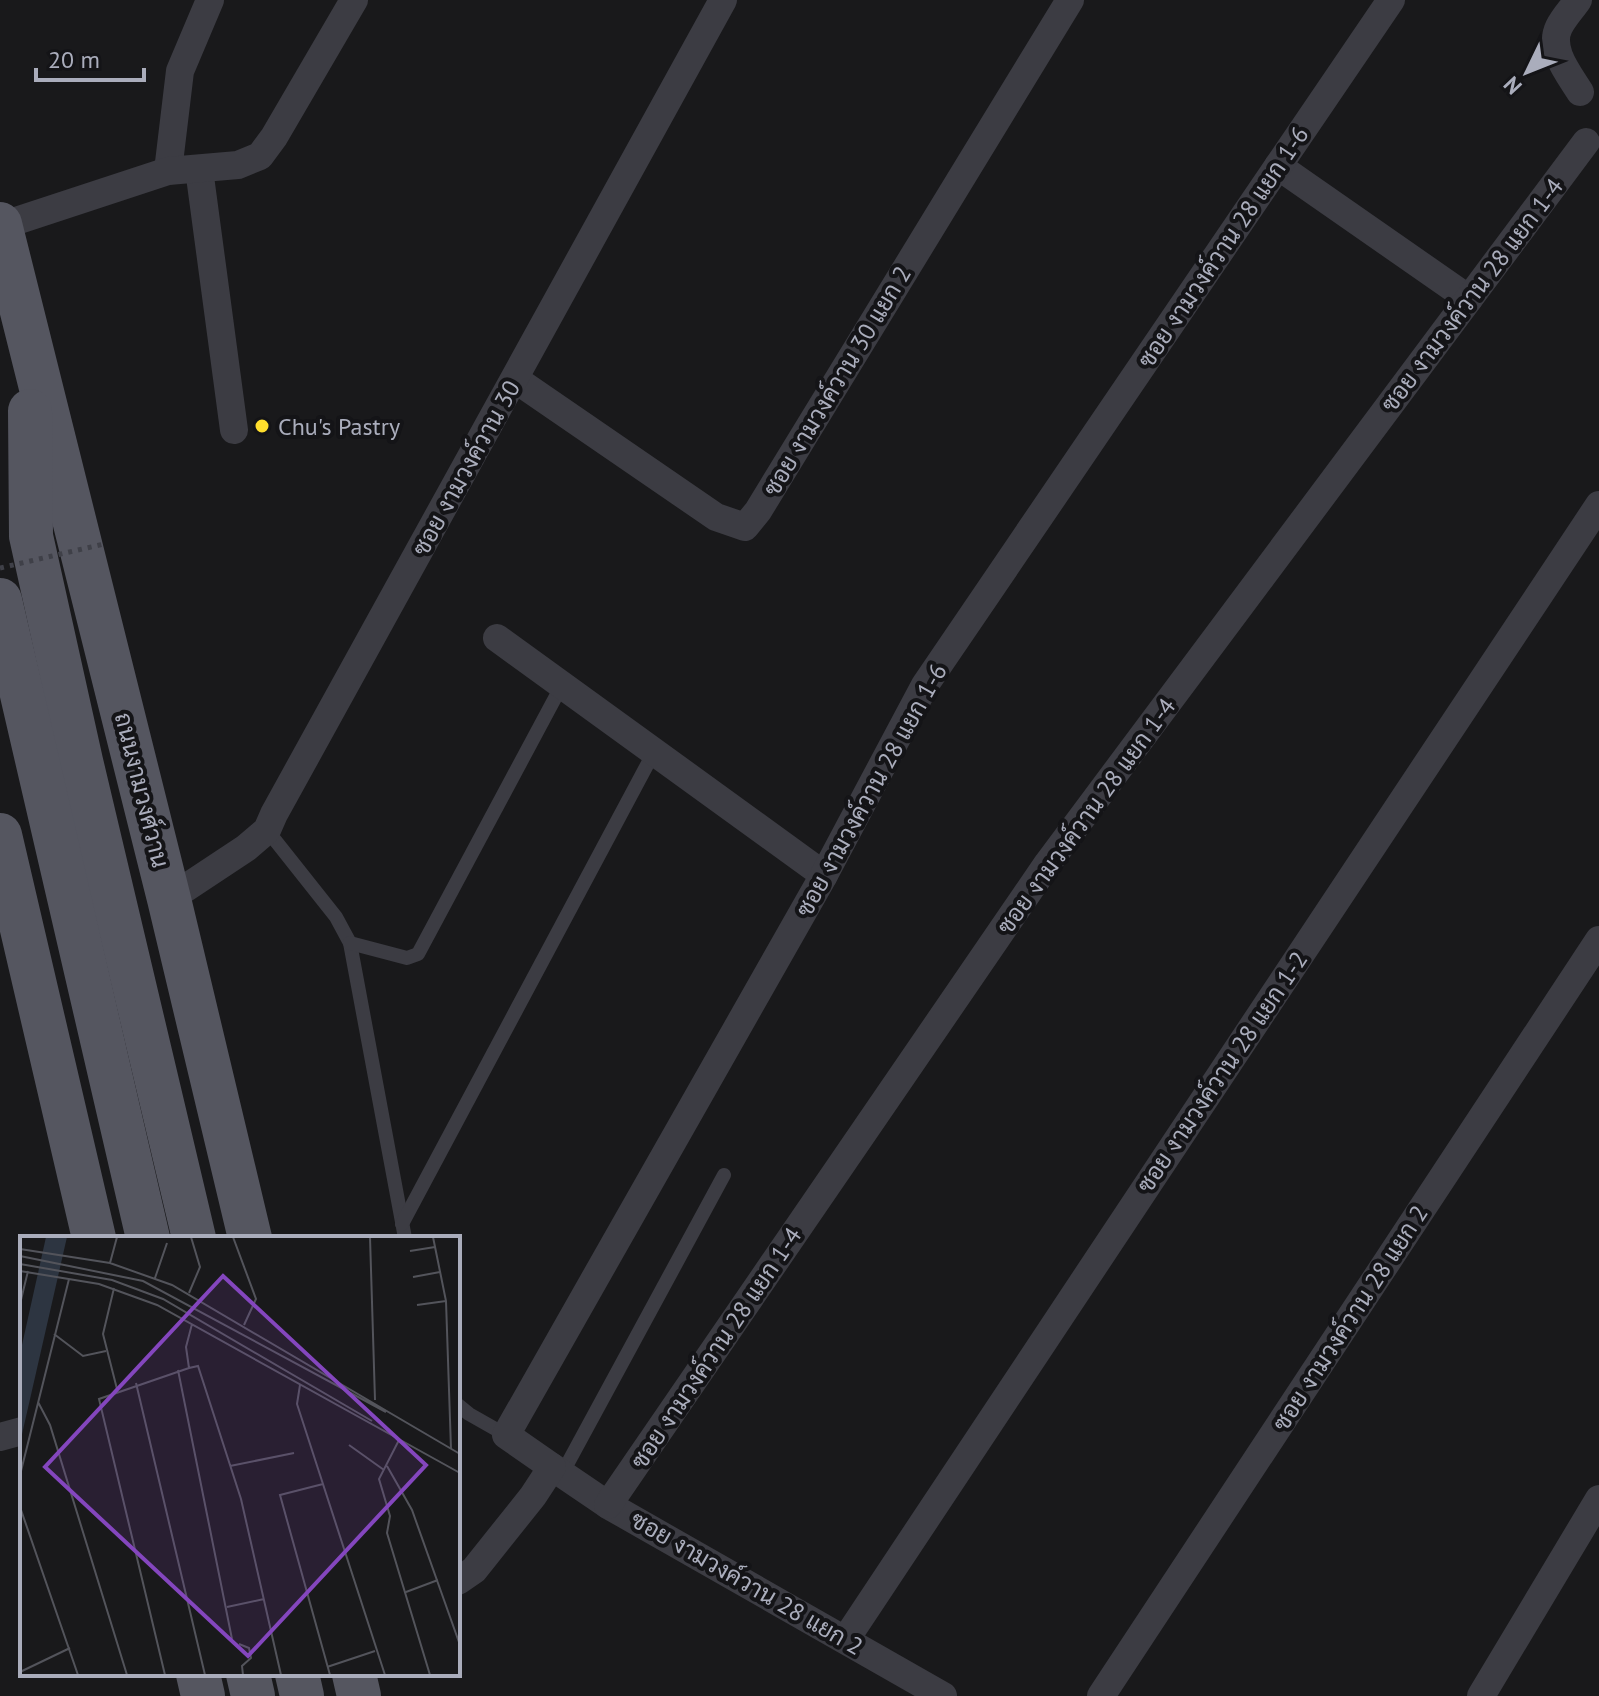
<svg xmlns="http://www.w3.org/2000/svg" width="1599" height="1696" font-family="'PT Sans',Sarabun,sans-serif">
	<rect width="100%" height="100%" fill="#19191b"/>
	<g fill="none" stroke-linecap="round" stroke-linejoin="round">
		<g stroke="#3c3c43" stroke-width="14">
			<polyline points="267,830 336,917 350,943 405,1238"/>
			<polyline points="350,943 407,958 418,954 562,685"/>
			<polyline points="402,1224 654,752"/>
			<polyline points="458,1405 469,1414 506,1435"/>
			<polyline points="563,1472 724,1175"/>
		</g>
		<g stroke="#3c3c43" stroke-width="28">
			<path d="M1578 0C1572 9 1564 17 1559 27 1548 49 1569 74 1580 92"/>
			<polyline points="1278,166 1469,299"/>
			<polyline points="199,169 234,430"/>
			<polyline points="168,171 180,71 210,0"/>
			<polyline points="1,226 168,171 238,165 260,156 274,137 354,0"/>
			<polyline points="515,379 716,517 745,527 758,511 1070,0"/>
			<polyline points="497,638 824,875"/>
			<polyline points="169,899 246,848 267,830 274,814 723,0"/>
			<polyline points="0,1437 22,1431"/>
			<polyline points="552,1467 608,1505 943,1696"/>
			<polyline points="608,1505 1048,863 1586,142"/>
			<polyline points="458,1581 474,1570 533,1496 552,1467 506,1435 824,875 925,685 1391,0"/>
			<polyline points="846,1639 1599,505"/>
			<polyline points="1101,1696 1599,940"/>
			<polyline points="1481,1696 1599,1499"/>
		</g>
		<g stroke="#555660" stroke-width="44">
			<polyline points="0,224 169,899 250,1238"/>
			<polyline points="30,411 31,536 81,761 194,1238"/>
			<polyline points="0,600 148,1238"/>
			<polyline points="0,835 94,1238"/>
			<polyline points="198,1674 203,1696"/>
			<polyline points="248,1674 253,1696"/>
			<polyline points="297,1674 302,1696"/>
			<polyline points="354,1674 359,1696"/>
		</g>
		<polyline stroke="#3f4048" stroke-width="5" stroke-dasharray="4 6" stroke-linecap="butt" points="0,568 104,544"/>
	</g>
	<circle fill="#ffde2d" stroke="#141417" stroke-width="3" cx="262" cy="426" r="8"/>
	<g text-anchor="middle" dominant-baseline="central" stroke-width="8" stroke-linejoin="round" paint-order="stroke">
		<g font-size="24" fill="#aaadbc" stroke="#141417">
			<text transform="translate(1223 247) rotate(-56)">ซอย งามวงค์วาน 28 แยก 1-6</text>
			<text transform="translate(1472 295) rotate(-53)">ซอย งามวงค์วาน 28 แยก 1-4</text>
			<text transform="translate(837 381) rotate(-59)">ซอย งามวงค์วาน 30 แยก 2</text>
			<text transform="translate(466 468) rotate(-61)">ซอย งามวงค์วาน 30</text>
			<text transform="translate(142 790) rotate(76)">ถนนงามวงศ์วาน</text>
			<text transform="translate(871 790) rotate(-61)">ซอย งามวงค์วาน 28 แยก 1-6</text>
			<text transform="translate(1086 816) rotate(-54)">ซอย งามวงค์วาน 28 แยก 1-4</text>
			<text transform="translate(1222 1072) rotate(-56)">ซอย งามวงค์วาน 28 แยก 1-2</text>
			<text transform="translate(1350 1318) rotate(-57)">ซอย งามวงค์วาน 28 แยก 2</text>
			<text transform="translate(716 1348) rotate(-56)">ซอย งามวงค์วาน 28 แยก 1-4</text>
			<text transform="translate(747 1583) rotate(30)">ซอย งามวงค์วาน 28 แยก 2</text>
		</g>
		<g font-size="24" fill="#aaadbc" stroke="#141417" text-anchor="start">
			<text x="278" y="426">Chu's Pastry</text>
		</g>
	</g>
	<g transform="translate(20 1236)">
		<rect width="440" height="440" fill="#19191b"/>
		<path d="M26 1H47L0 207V118Z" fill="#2d3541"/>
		<path fill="none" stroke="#53545b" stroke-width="2" d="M213 1 236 63 224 89M350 1 355 164M413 1 426 65 431 213M0 13 90 27 152 49 440 218M390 15 415 11M0 20 123 45 366 176M90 27 97 1M0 28 92 44 143 63 352 185M0 35 79 48 137 69 440 237M393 41 420 36M135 42 147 7M94 52 83 98 97 153M169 57 180 31 171 1M0 68 8 35M397 69 426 65M172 88 166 111 169 132 178 130 221 263 261 439M34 98 63 120 86 115M158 134 212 403M116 147 185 439M280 149 277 168 365 439M18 166 30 189 107 439M379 204 359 243 370 280 367 297 410 439M329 209 364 234M210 230 274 217M367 230 392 274 440 409M0 239 49 43M303 248 260 259 310 439M0 271 58 439M386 356 418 344M207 371 244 363M219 408 229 412 231 422 222 430 223 439M307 431 355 415M0 436 50 412M145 439 79 163 169 132"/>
		<path fill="#8446be" fill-opacity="0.15" stroke="#8446be" stroke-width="4" d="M203 40 406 229 228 420 25 231Z"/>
		<rect width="440" height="440" fill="none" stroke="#aaadbc" stroke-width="4"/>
	</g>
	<g transform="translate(1527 72) rotate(227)" stroke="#141417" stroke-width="6" paint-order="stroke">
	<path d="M0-6L14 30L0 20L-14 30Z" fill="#aaadbc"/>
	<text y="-12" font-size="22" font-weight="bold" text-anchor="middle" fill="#aaadbc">N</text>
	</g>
	<path d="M36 68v12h108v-12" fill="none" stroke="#aaadbc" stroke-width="4"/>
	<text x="48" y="68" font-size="24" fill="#aaadbc" stroke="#141417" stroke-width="6" paint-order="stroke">20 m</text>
</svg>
